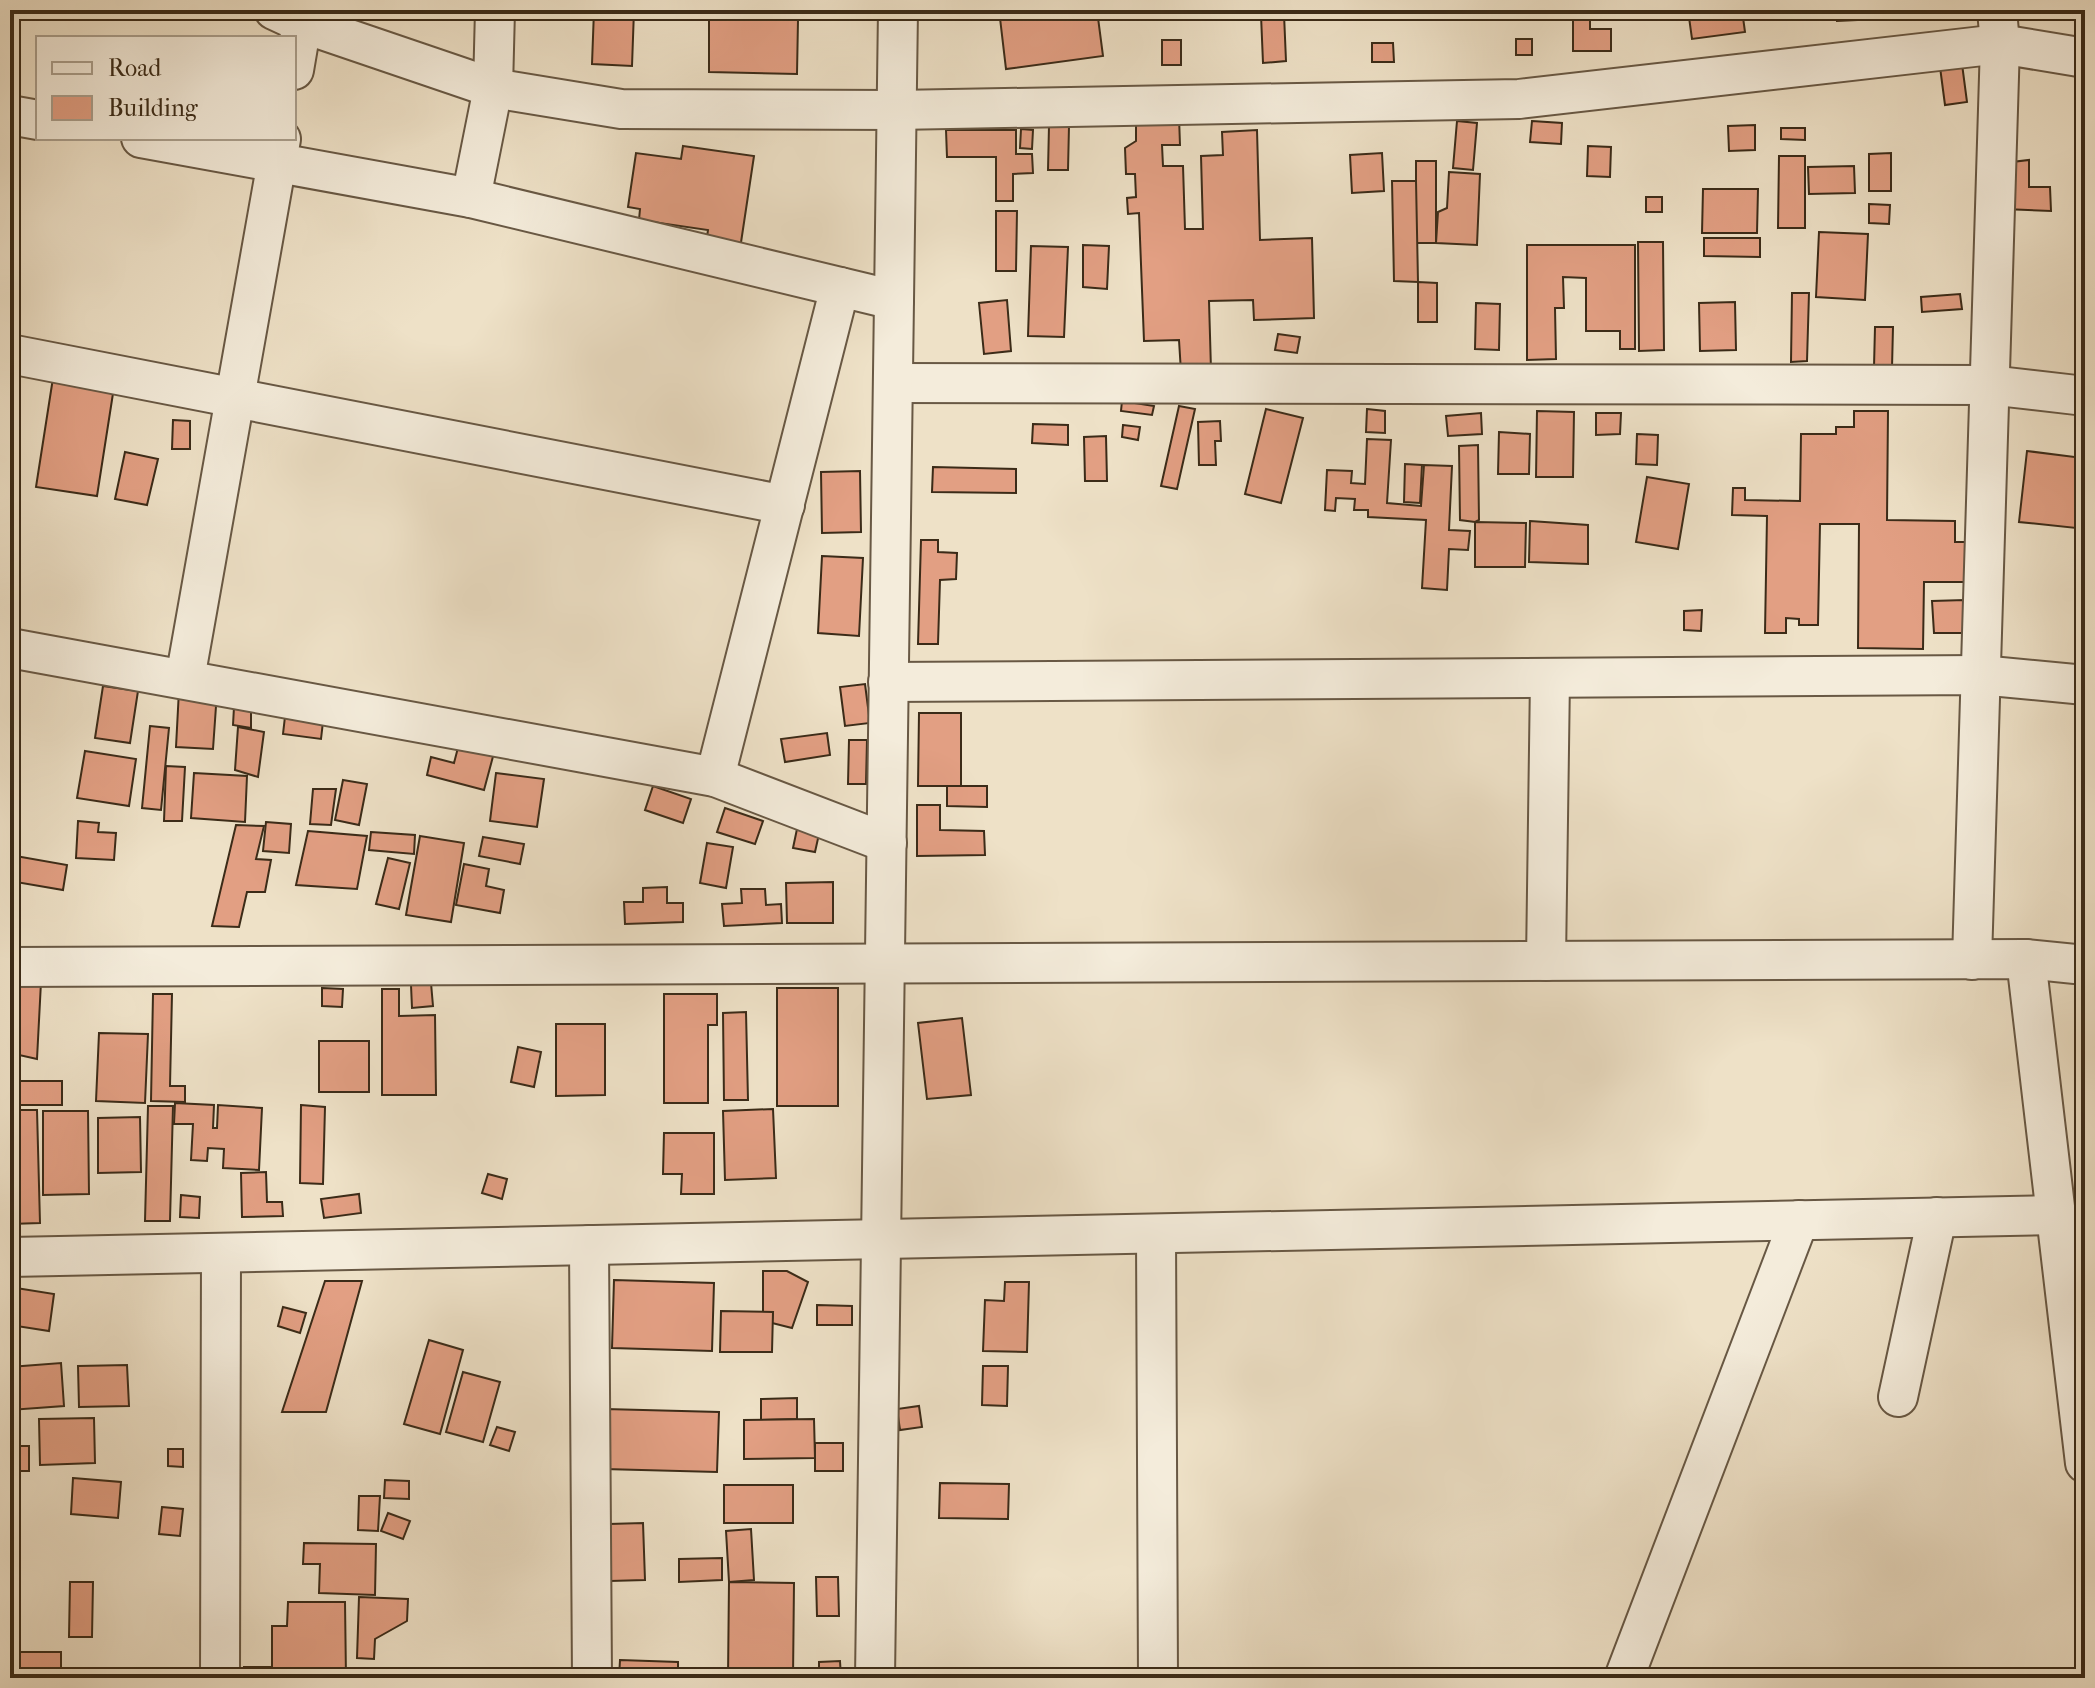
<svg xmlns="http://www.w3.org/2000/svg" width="2095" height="1688" font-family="'IM FELL French Canon',serif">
	<rect width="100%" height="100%" fill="#eee1c7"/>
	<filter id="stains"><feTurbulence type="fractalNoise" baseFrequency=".0025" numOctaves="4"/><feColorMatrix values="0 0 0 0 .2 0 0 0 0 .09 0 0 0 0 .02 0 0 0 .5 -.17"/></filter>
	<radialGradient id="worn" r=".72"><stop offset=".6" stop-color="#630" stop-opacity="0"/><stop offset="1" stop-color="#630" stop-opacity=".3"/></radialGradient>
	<g fill="#e29f83" stroke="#3b2b18" stroke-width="2">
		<polygon points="594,10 634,10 632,66 592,64"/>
		<polygon points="1064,10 1097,10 1103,56 1006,69 1000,18"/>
		<polygon points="1297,10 1321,10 1320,18 1297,17"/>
		<polygon points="1688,10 1742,10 1745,32 1692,39"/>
		<polygon points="1837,10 1857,10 1857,20 1837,21"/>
		<polygon points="1284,14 1286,61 1263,63 1261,15"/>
		<polygon points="1573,17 1590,17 1590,29 1611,29 1611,51 1573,51"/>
		<polygon points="709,18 798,20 797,74 709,72"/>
		<rect x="1516" y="39" width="16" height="16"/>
		<rect x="1162" y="40" width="19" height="25"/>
		<polygon points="1372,43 1393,43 1394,62 1372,62"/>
		<polygon points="1962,64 1967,102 1945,105 1940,67"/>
		<polygon points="1179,117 1180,145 1162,145 1163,166 1183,166 1185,229 1203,229 1201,156 1223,155 1222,132 1257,130 1260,240 1312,238 1314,318 1254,320 1253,300 1209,301 1211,370 1181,372 1179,340 1144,341 1139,213 1128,214 1127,198 1136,197 1135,174 1126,174 1125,148 1136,141 1136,118"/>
		<polygon points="1457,121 1477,123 1473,170 1453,168"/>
		<polygon points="1532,121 1562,123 1561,144 1530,142"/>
		<polygon points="1755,125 1755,150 1729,151 1728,126"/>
		<polygon points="1049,126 1069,126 1068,170 1048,170"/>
		<polygon points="1781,128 1805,128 1805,140 1781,139"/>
		<polygon points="1021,129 1033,130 1032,149 1020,148"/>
		<polygon points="946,130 1016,130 1016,154 1032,154 1033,173 1013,174 1013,201 996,201 996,157 947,157"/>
		<polygon points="683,146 754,156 740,249 706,244 708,230 639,220 640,209 628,207 636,153 681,159"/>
		<polygon points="1588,146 1611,147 1610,177 1587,176"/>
		<polygon points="1382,153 1384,191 1352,193 1350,155"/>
		<polygon points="1891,153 1891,191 1869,191 1869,154"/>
		<polygon points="1779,156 1805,156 1805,228 1778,228"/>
		<polygon points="2029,160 2029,187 2050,187 2051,211 2004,209 2004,163"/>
		<rect x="1416" y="161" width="20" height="82"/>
		<polygon points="1854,166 1855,193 1809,194 1808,167"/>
		<polygon points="1449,172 1480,174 1477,245 1436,243 1438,212 1447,208"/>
		<polygon points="1392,181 1416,181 1418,282 1394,281"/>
		<polygon points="1703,189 1758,189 1757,233 1702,233"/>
		<rect x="1646" y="197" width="16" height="15"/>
		<polygon points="1869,204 1890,205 1889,224 1869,223"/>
		<polygon points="996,211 1017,211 1016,271 996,271"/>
		<polygon points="1819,232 1868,234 1865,300 1816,297"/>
		<polygon points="1704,238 1760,238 1760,257 1704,256"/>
		<polygon points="1638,242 1663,242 1664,350 1639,351"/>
		<polygon points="1083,245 1109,246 1107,289 1083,287"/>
		<polygon points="1527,245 1635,245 1635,349 1620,349 1620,331 1586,331 1586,278 1563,277 1564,308 1555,308 1556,359 1527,360"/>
		<polygon points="1031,246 1068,247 1064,337 1028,336"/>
		<polygon points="1418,282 1437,283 1437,322 1418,322"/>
		<polygon points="1792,293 1809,293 1807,361 1791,362"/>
		<polygon points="1960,294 1962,309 1922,312 1921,297"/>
		<polygon points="1007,300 1011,351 984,354 979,303"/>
		<polygon points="1735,302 1736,350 1700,351 1699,303"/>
		<polygon points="1476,303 1500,304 1499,350 1475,349"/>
		<polygon points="1875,327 1893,327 1892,368 1874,367"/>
		<polygon points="1278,334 1300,337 1297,353 1275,350"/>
		<polygon points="53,378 114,387 97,496 36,487"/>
		<polygon points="1122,401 1154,406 1152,415 1121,411"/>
		<polygon points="1179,406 1195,409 1177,489 1161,486"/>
		<polygon points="1266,409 1303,418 1281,503 1245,494"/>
		<polygon points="1367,409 1385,411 1385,433 1366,432"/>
		<polygon points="1537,411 1574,412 1573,477 1536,477"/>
		<polygon points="1854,411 1888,411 1887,520 1955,521 1955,542 1977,542 1977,582 1924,582 1923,649 1858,648 1859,524 1820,524 1818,625 1799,625 1799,619 1786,618 1786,633 1765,633 1767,516 1732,515 1733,488 1745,488 1745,500 1800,501 1801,434 1836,434 1836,427 1854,427"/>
		<polygon points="1481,413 1482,434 1448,436 1446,416"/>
		<polygon points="1596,413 1621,413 1620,434 1596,435"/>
		<polygon points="173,420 190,421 190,449 172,449"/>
		<polygon points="1220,421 1221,441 1215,441 1216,465 1199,465 1198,422"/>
		<polygon points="1033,424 1068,425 1068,445 1032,443"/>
		<polygon points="1123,425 1140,427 1138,440 1122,437"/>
		<polygon points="1499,432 1530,434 1529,474 1498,474"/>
		<polygon points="1637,434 1658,435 1657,465 1636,464"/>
		<polygon points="1106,436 1107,481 1085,481 1084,437"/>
		<polygon points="1367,439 1391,440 1387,503 1421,506 1424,465 1452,466 1449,530 1470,531 1468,550 1449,549 1447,590 1422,588 1426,520 1368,517 1368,510 1354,510 1355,499 1336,498 1335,511 1325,510 1327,470 1352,471 1351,483 1365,484"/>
		<polygon points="1478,445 1479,520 1475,522 1460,520 1459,446"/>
		<polygon points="2027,451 2083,458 2076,528 2019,522"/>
		<polygon points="125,452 158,459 147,505 115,499"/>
		<polygon points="1405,464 1422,465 1420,503 1404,502"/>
		<polygon points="933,467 1016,469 1016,493 932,492"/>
		<polygon points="860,471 861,532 822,533 821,472"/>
		<polygon points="1647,477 1689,484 1678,549 1636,542"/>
		<polygon points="1530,521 1588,525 1588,564 1529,562"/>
		<polygon points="1475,522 1526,523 1525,567 1475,567"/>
		<polygon points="921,540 938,540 938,552 957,553 956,579 940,580 938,644 918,644"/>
		<polygon points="822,556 863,558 859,636 818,633"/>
		<polygon points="1965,600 1966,633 1934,633 1932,601"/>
		<polygon points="1702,610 1701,631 1684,630 1684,611"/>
		<polygon points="865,684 870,723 845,726 840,687"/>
		<polygon points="103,686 138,691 130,743 95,738"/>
		<polygon points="179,690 217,692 213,749 176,747"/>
		<polygon points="234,707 251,709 251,728 233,725"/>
		<polygon points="286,708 324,713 321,739 283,734"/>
		<polygon points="919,713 961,713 961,786 918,786"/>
		<polygon points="150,726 169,728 161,810 142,808"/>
		<polygon points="238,727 264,732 258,777 235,770"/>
		<polygon points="827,733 830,755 785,762 781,739"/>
		<polygon points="460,740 495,749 484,790 427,775 431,757 454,763"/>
		<polygon points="849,740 867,740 866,784 848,784"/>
		<polygon points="85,751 136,759 129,806 77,798"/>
		<polygon points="166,766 185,767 182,821 164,821"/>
		<polygon points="194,773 247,776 245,822 191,818"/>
		<polygon points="496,773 544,779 537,827 490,821"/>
		<polygon points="343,780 367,784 359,825 335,820"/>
		<polygon points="653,786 691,799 683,823 645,810"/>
		<polygon points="947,786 987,786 987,807 947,806"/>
		<polygon points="313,789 336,789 331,825 310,824"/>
		<polygon points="917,805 940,805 940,830 984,831 985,855 917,856"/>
		<polygon points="725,808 763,821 755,844 717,832"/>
		<polygon points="78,821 99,823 98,832 116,833 114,860 76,858"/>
		<polygon points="266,822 291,824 289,853 263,851"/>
		<polygon points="236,825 264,826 256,859 271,860 265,892 247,892 239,927 212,926"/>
		<polygon points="797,829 819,834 815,852 793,848"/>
		<polygon points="308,831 367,836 357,889 296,885"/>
		<polygon points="371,832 415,835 414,854 369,850"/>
		<polygon points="420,836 464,843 451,922 406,915"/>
		<polygon points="483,837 524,844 520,864 479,856"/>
		<polygon points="707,843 733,847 726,888 700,883"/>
		<polygon points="10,855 67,865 63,890 10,881"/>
		<polygon points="388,858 410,863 399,909 376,904"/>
		<polygon points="464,864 489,869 486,886 504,890 500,913 456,905"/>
		<polygon points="833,882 833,923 787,923 786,883"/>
		<polygon points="667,887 667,903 683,903 683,922 625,924 624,902 643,902 643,888"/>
		<polygon points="741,889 765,889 766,905 781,904 782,923 724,926 722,904 742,903"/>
		<polygon points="10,979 41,982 37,1059 10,1053"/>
		<polygon points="431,983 433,1006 412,1008 411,985"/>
		<polygon points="322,988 343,989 342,1007 322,1006"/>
		<rect x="777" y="988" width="61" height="118"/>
		<polygon points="382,989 399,989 399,1016 435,1015 436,1095 382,1095"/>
		<polygon points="153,994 172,994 170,1086 185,1086 185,1102 151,1101"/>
		<polygon points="664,994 717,994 717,1025 708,1025 708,1103 664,1103"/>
		<polygon points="746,1012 748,1100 724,1100 723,1013"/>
		<polygon points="962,1018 971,1095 927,1099 918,1023"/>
		<polygon points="556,1024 605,1024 605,1095 556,1096"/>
		<polygon points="99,1033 148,1034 145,1103 96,1101"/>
		<rect x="319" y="1041" width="50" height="51"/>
		<polygon points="518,1047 541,1052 534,1087 511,1082"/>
		<rect x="10" y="1081" width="52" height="24"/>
		<polygon points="175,1103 214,1105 213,1128 217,1128 218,1105 262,1108 259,1170 223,1168 224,1149 208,1148 207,1161 191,1160 193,1124 174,1124"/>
		<polygon points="301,1105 325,1107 323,1184 300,1183"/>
		<polygon points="148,1106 173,1106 170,1221 145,1221"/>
		<polygon points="773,1109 776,1178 725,1180 723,1111"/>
		<polygon points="10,1110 37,1110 40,1223 10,1224 10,1193 13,1192"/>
		<polygon points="43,1111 88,1111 89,1194 43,1195"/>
		<polygon points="140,1117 141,1172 98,1173 98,1118"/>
		<polygon points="664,1133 714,1133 714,1194 681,1194 682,1174 663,1174"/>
		<polygon points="266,1172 267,1202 282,1202 283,1216 242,1217 241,1173"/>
		<polygon points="488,1174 507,1179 502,1199 482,1193"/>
		<polygon points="359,1194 361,1213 324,1218 321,1199"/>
		<polygon points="181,1195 200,1197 199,1218 180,1217"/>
		<polygon points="763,1271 787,1271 808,1282 792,1328 772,1323 773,1312 763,1312"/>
		<polygon points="614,1280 714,1283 712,1351 612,1348"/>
		<polygon points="325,1281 362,1281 326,1412 282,1412"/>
		<polygon points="1005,1282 1029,1282 1027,1352 983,1351 985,1300 1004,1301"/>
		<polygon points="10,1287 54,1294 49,1331 10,1325"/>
		<polygon points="817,1305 852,1306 852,1325 817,1325"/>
		<polygon points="283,1307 306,1313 300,1333 278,1326"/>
		<polygon points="721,1311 773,1312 772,1352 720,1352"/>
		<polygon points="429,1340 463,1350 440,1434 404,1424"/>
		<polygon points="61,1363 64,1406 10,1410 10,1367"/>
		<polygon points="127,1365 129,1406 79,1407 78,1366"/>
		<polygon points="983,1366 1008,1366 1007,1406 982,1405"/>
		<polygon points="463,1372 500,1382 483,1442 446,1432"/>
		<polygon points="797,1398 797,1419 761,1420 761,1399"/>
		<polygon points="919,1406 922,1427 900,1430 897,1409"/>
		<polygon points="605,1409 719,1412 717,1472 604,1469"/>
		<polygon points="94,1418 95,1463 40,1465 39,1419"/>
		<polygon points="814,1419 815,1458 744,1459 744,1420"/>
		<polygon points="497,1427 515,1432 509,1451 490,1445"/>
		<rect x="815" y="1443" width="28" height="28"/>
		<rect x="10" y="1446" width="19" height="25"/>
		<polygon points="168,1449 183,1449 183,1467 168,1466"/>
		<polygon points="73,1478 121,1482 118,1518 71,1514"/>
		<polygon points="385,1480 409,1481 409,1499 384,1498"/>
		<polygon points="940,1483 1009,1484 1008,1519 939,1518"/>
		<rect x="724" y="1485" width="69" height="38"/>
		<polygon points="359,1496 380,1496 378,1531 358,1530"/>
		<polygon points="162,1507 183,1509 180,1536 159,1534"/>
		<polygon points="388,1513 410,1521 403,1539 381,1531"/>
		<polygon points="643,1523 645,1580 610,1581 609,1524"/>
		<polygon points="751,1529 754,1580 729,1582 726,1531"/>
		<polygon points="304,1543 376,1544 375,1595 319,1593 320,1564 303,1564"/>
		<polygon points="722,1558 722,1580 679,1582 679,1559"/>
		<polygon points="816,1577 838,1577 839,1616 817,1616"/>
		<polygon points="70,1582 93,1582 92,1637 69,1637"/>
		<polygon points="729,1582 794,1583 793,1678 728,1678"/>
		<polygon points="359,1597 408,1599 407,1621 375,1639 374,1659 357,1658"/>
		<polygon points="288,1602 345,1602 346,1678 244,1678 244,1667 272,1667 272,1626 287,1626"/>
		<rect x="10" y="1652" width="51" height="26"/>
		<polygon points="620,1660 678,1662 678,1678 619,1678"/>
		<polygon points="840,1661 841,1678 819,1678 819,1662"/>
	</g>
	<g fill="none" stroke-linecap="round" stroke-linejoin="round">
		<defs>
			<g id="minor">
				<polyline points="274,10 302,23 493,88 621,109 896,110 1519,99 2000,44 2085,58"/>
				<polyline points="294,70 302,23"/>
				<polyline points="10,115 38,120"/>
				<polyline points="141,138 471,198 894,300"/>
				<polyline points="471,198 493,88 495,10"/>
				<polyline points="10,354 785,505"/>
				<polyline points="893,383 1989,385 2085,396"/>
				<polyline points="10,648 715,777 887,843"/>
				<polyline points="185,679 281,139"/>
				<polyline points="888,682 1980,675 2085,685"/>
				<polyline points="715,777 840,287"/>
				<polyline points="2026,959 2085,1463"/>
				<polyline points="1972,960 2000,44 1997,10"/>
				<polyline points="1546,961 1550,678"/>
				<polyline points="10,967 2026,959 2085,965"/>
				<polyline points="1156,1234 1158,1678"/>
				<polyline points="589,1245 592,1678"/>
				<polyline points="10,1257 2056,1215"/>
				<polyline points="1898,1397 1937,1217"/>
				<polyline points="220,1678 221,1253"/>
				<polyline points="875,1678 898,10"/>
				<polyline points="1624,1678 1799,1220"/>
			</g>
		</defs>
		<use href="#minor" stroke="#685844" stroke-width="42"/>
		<use href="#minor" stroke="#f4ecdb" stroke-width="38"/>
	</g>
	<rect width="2095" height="1688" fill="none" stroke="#eee1c7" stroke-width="40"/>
	<rect x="12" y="12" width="2071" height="1664" fill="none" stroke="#3b2b18" stroke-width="4"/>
	<rect x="20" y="20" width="2055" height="1648" fill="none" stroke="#3b2b18" stroke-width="2"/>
	<rect x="36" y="36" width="260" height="104" fill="#f4ecdb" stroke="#aa9f8d" stroke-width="2"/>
	<rect x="52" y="62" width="40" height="12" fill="#f4ecdb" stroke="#aa9f8d" stroke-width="2"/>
	<text x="108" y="76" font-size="24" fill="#3b2b18">Road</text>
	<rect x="52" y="96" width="40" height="24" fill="#e29f83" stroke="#aa9f8d" stroke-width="2"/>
	<text x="108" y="116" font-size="24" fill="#3b2b18">Building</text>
	<rect width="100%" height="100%" filter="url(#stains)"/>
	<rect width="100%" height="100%" fill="url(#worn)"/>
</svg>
